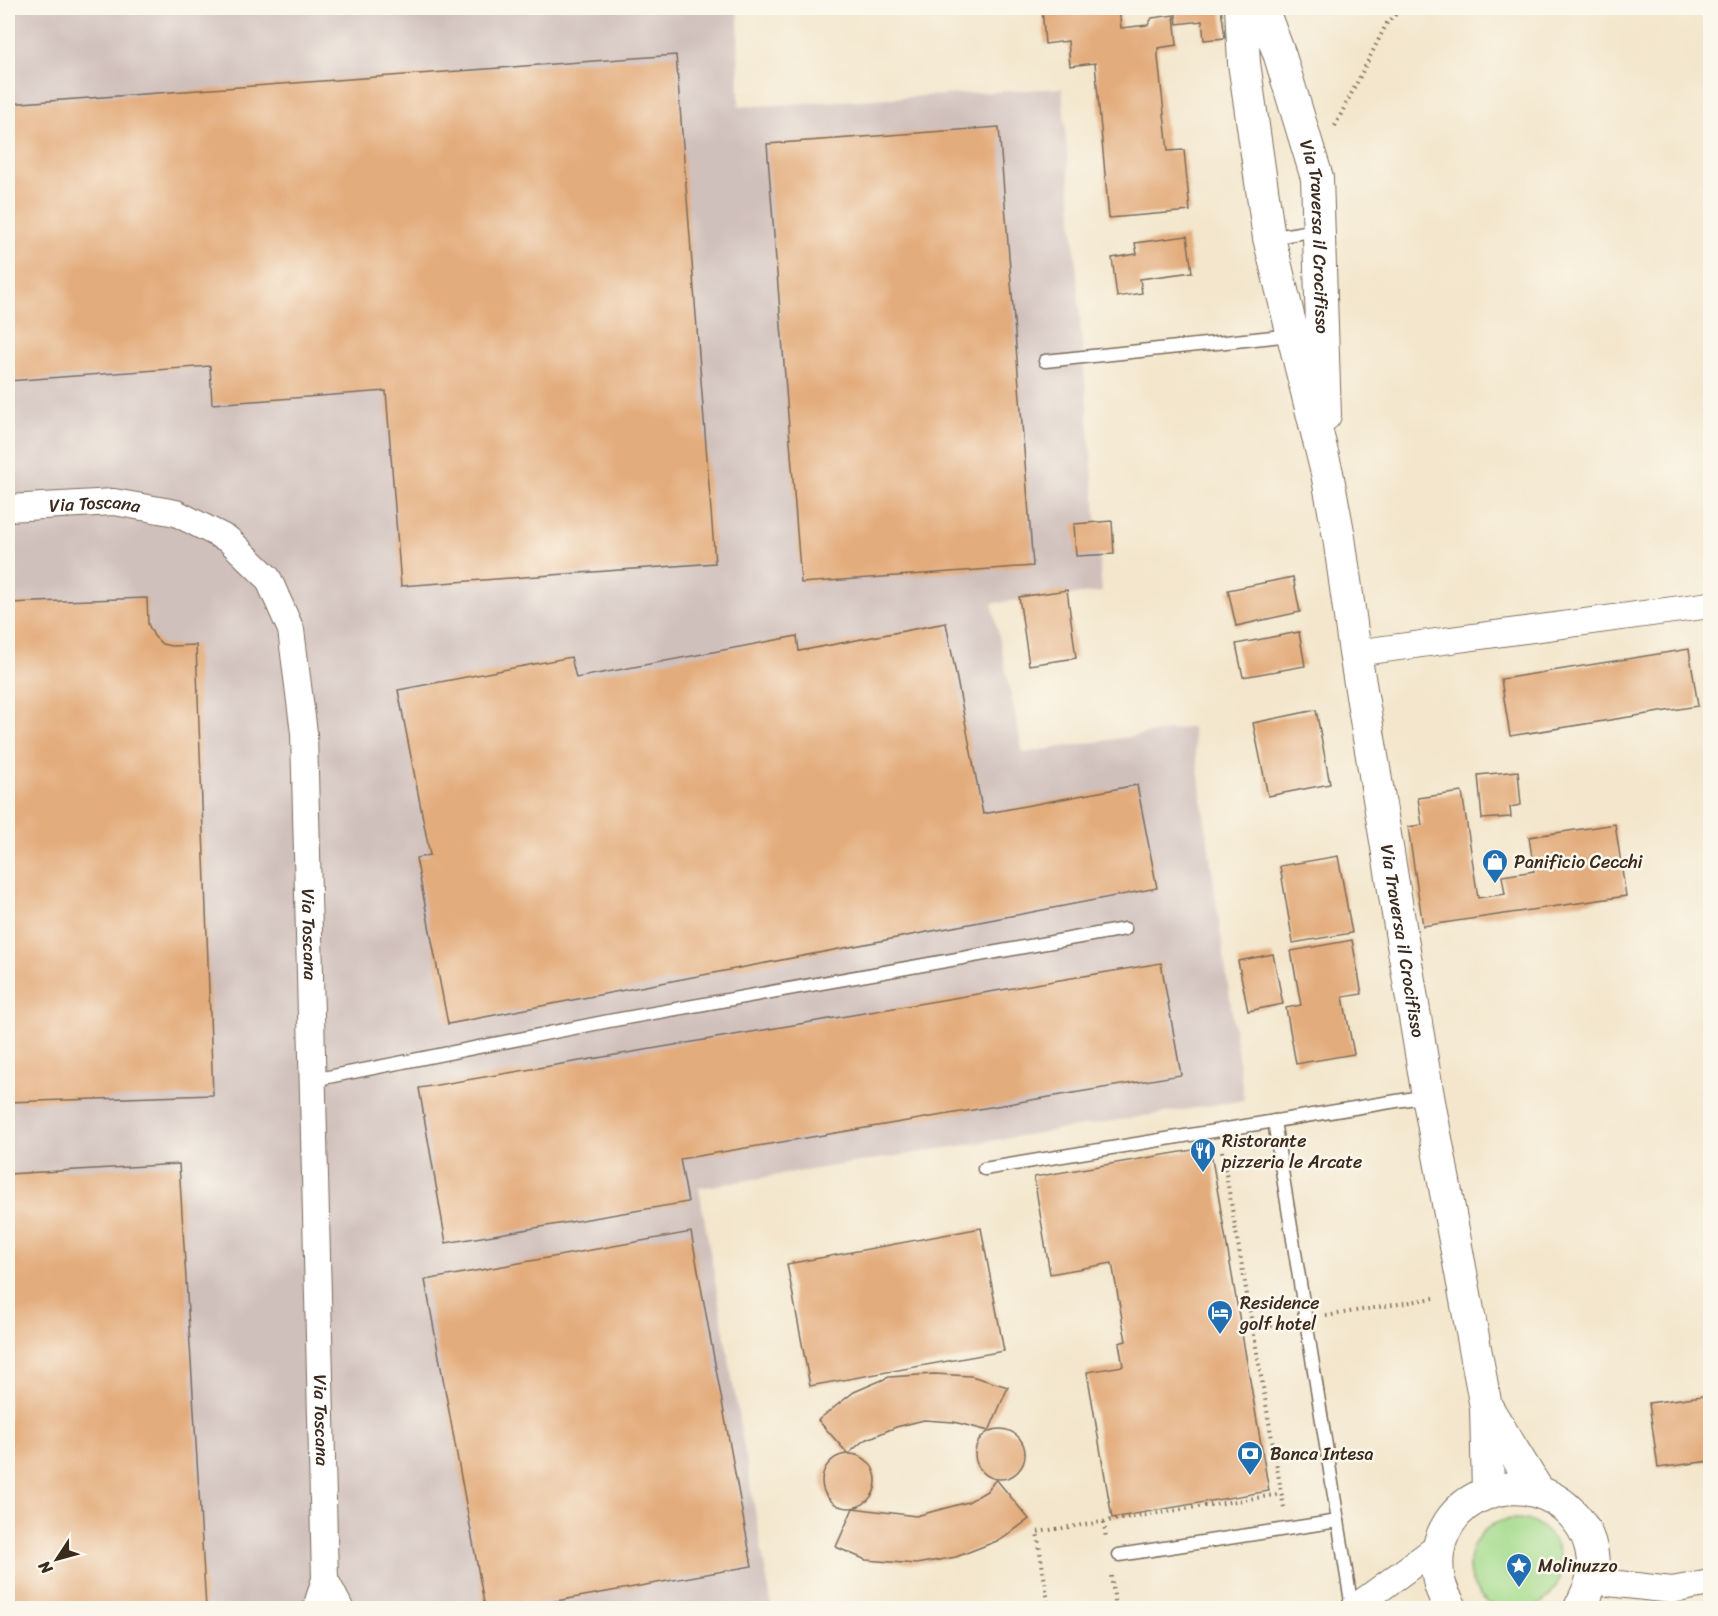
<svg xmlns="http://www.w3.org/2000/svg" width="1718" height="1616" font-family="Sriracha,sans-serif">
	<rect width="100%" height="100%" fill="#fbf7ec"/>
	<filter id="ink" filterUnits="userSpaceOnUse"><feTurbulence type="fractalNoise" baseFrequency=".0167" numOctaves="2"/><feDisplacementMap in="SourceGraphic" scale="12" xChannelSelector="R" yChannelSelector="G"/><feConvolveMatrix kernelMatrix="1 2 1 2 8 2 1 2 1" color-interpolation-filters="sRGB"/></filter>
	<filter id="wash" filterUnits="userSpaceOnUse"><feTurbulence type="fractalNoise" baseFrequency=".008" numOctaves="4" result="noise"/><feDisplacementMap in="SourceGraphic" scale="24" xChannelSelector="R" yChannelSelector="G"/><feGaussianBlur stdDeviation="1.35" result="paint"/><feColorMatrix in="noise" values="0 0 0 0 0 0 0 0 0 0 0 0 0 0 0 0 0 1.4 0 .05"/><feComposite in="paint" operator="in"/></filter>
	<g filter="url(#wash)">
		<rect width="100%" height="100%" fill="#f3e6cc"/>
		<polygon fill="#d0c0bc" points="8,8 738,8 739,107 1062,88 1102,592 992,603 1023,753 1192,727 1244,1100 699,1188 772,1608 8,1608"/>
		<circle fill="#a4db8c" stroke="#708255" stroke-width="1.5" cx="1515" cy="1565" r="46"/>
		<g id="blocks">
			<g fill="#e3ac7c">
				<polygon points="1042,8 1119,8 1121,28 1148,25 1152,18 1174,15 1177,45 1158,48 1158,57 1168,151 1184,150 1190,211 1109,218 1095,63 1070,66 1068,41 1045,44"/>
				<polygon points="1175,8 1221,8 1225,38 1204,40 1202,21 1177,24"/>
				<polygon points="676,55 715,563 401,586 386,391 212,404 210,366 8,381 8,104"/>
				<polygon points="999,127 1033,566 801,583 767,144"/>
				<polygon points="1187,236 1192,272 1140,279 1142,293 1117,297 1112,258 1137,254 1135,243"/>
				<polygon points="1112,521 1114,554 1076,556 1074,524"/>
				<polygon points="1293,577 1300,612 1236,626 1228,590"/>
				<polygon points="1067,590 1076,658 1029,665 1019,597"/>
				<polygon points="147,598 148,624 154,636 162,644 171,646 196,645 213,1095 8,1102 8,603"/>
				<polygon points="946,623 983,814 1137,785 1157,888 448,1024 416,858 430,855 398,690 571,657 576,678 797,636 799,651"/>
				<polygon points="1299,632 1305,666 1243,677 1236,644"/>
				<polygon points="1689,649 1698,706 1510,736 1501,679"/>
				<polygon points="1316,710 1330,784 1268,796 1253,723"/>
				<polygon points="1518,771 1521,805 1510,807 1511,817 1482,819 1478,775"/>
				<polygon points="1462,792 1478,898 1505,894 1502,876 1534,871 1529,837 1615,824 1626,896 1423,926 1408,827 1422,825 1418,798"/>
				<polygon points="1338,856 1352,933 1293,943 1280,866"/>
				<polygon points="1352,940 1362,994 1343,997 1354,1054 1296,1064 1286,1008 1301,1005 1291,951"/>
				<polygon points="1273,954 1283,1004 1248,1011 1238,961"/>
				<polygon points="1161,963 1181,1075 680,1159 688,1202 446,1243 419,1088"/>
				<polygon points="1210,1147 1269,1491 1112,1518 1087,1372 1123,1366 1119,1343 1126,1341 1112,1263 1050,1274 1034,1177"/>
				<polygon points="179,1164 206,1608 8,1608 8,1174"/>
				<polygon points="981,1228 1004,1351 810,1386 787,1264"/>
				<polygon points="691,1232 752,1566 517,1608 485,1608 425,1280"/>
				<polygon points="934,1374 971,1376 1008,1387 989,1431 954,1422 924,1420 896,1427 863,1441 848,1454 818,1420 854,1392 889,1377"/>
				<polygon points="1710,1395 1710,1461 1658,1468 1649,1403"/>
				<circle cx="1000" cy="1454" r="25"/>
				<circle cx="849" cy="1481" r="27"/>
				<polygon points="996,1479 1029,1519 1002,1539 956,1557 916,1564 866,1560 836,1547 853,1508 916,1516 968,1502 987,1491"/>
			</g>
		</g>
	</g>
	<g filter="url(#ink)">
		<use href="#blocks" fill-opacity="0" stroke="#7b6c5b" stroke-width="1.5"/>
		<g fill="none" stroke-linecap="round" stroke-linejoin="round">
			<defs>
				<g id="service">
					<polyline points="1269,238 1317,230"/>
					<polyline points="1045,361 1292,335"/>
					<polyline points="313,1080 609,1021 1125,929"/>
					<polyline points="1274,1121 1352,1608"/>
					<polyline points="984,1169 1427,1096"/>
					<polyline points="1119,1555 1338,1521"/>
				</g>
				<g id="minor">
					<path id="s1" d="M8 508 114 502 176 513 229 540 268 578 291 630 304 733 325 1579 316 1608"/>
					<polyline points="1355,653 1710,605"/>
					<polyline points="325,1579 340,1608"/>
					<polyline points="1591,1581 1672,1590 1710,1583"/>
					<polyline points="1354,1608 1440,1545"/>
				</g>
				<g id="tertiary">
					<path id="s2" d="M1241 8 1244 63 1269 238 1327 473 1339 537 1355 653 1428 1096 1486 1407 1488 1492"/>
					<path id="s3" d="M1262 8 1280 56 1317 178 1325 415"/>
					<polyline points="1487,1408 1538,1491"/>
					<path d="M1451 1608C1445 1597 1439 1587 1438 1574 1428 1493 1532 1457 1579 1522 1591 1538 1595 1559 1592 1578 1590 1589 1584 1599 1580 1608"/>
				</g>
			</defs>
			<use href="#service" stroke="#7b6c5b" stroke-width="15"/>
			<use href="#minor" stroke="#7b6c5b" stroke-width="28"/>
			<use href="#tertiary" stroke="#7b6c5b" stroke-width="34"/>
			<g stroke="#7b6c5b" stroke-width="4" stroke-dasharray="1.5 4.5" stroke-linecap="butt">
				<polyline points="1335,126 1387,23 1402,8"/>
				<polyline points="1222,1151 1284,1508"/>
				<polyline points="1326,1316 1434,1298"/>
				<polyline points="1253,1329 1283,1324"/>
				<polyline points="1104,1522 1106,1539"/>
				<polyline points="1111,1576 1116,1608"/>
				<polyline points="1049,1608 1037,1532 1281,1494"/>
			</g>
			<use href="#service" stroke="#fff" stroke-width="12"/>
			<use href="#minor" stroke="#fff" stroke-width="26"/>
			<use href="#tertiary" stroke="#fff" stroke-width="32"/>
		</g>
	</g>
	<defs>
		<symbol id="shop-pin" viewBox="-11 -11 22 30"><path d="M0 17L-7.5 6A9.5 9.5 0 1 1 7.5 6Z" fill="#1f6fb2" stroke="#fbf7ec"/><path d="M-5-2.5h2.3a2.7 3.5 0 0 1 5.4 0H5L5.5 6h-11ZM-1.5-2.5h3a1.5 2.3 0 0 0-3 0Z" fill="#fff"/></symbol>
		<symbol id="restaurant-pin" viewBox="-11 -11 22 30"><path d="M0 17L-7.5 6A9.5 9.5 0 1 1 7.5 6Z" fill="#1f6fb2" stroke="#fbf7ec"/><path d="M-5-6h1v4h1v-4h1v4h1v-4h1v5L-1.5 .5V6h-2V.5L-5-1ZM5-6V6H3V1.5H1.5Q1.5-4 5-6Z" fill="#fff"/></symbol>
		<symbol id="hotel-pin" viewBox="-11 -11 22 30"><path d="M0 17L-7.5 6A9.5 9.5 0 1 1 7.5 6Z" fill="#1f6fb2" stroke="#fbf7ec"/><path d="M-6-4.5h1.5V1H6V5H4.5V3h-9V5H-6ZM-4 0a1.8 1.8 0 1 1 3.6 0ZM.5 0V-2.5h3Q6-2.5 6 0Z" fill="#fff"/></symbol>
		<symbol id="bank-pin" viewBox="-11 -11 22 30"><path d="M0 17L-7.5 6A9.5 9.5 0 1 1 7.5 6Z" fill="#1f6fb2" stroke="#fbf7ec"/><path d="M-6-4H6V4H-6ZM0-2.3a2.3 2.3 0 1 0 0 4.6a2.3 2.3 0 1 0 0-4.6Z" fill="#fff"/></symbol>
		<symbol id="sight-pin" viewBox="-11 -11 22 30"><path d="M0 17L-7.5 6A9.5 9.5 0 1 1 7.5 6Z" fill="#1f6fb2" stroke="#fbf7ec"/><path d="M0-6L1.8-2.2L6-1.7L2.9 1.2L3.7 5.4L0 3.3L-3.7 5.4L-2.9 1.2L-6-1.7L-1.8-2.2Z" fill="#fff"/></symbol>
	</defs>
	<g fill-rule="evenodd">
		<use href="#shop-pin" x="1480" y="847" width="30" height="40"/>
		<use href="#restaurant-pin" x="1188" y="1136" width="30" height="40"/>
		<use href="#hotel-pin" x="1205" y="1298" width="30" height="40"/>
		<use href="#bank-pin" x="1235" y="1439" width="30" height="40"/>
		<use href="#sight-pin" x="1504" y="1551" width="30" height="40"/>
	</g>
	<g text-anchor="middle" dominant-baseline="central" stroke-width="5" stroke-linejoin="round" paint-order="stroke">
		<g font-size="18" fill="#3b2a1e" stroke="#fbf7ec">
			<text stroke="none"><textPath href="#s3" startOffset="237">Via Traversa il Crocifisso</textPath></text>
			<text stroke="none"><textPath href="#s1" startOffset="87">Via Toscana</textPath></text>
			<text stroke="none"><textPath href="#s1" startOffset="645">Via Toscana</textPath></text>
			<text stroke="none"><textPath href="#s2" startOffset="948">Via Traversa il Crocifisso</textPath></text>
			<text stroke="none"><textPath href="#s1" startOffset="1131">Via Toscana</textPath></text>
		</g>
		<g font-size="18" fill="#3b2a1e" stroke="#fbf7ec" text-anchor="start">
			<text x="1514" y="862">Panificio Cecchi</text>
			<text x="1222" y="1141">Ristorante<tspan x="1222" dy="21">pizzeria le Arcate</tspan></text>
			<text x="1240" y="1303">Residence<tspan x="1240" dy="21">golf hotel</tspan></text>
			<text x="1270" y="1454">Banca Intesa</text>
			<text x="1538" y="1566">Molinuzzo</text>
		</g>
	</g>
	<rect width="1718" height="1616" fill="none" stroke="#fbf7ec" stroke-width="30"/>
	<g transform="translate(57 1559) rotate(234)" stroke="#fbf7ec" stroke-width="4.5" paint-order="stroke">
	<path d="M0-4.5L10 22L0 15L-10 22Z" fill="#3b2a1e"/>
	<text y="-9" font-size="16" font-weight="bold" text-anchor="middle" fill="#3b2a1e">N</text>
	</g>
</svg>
